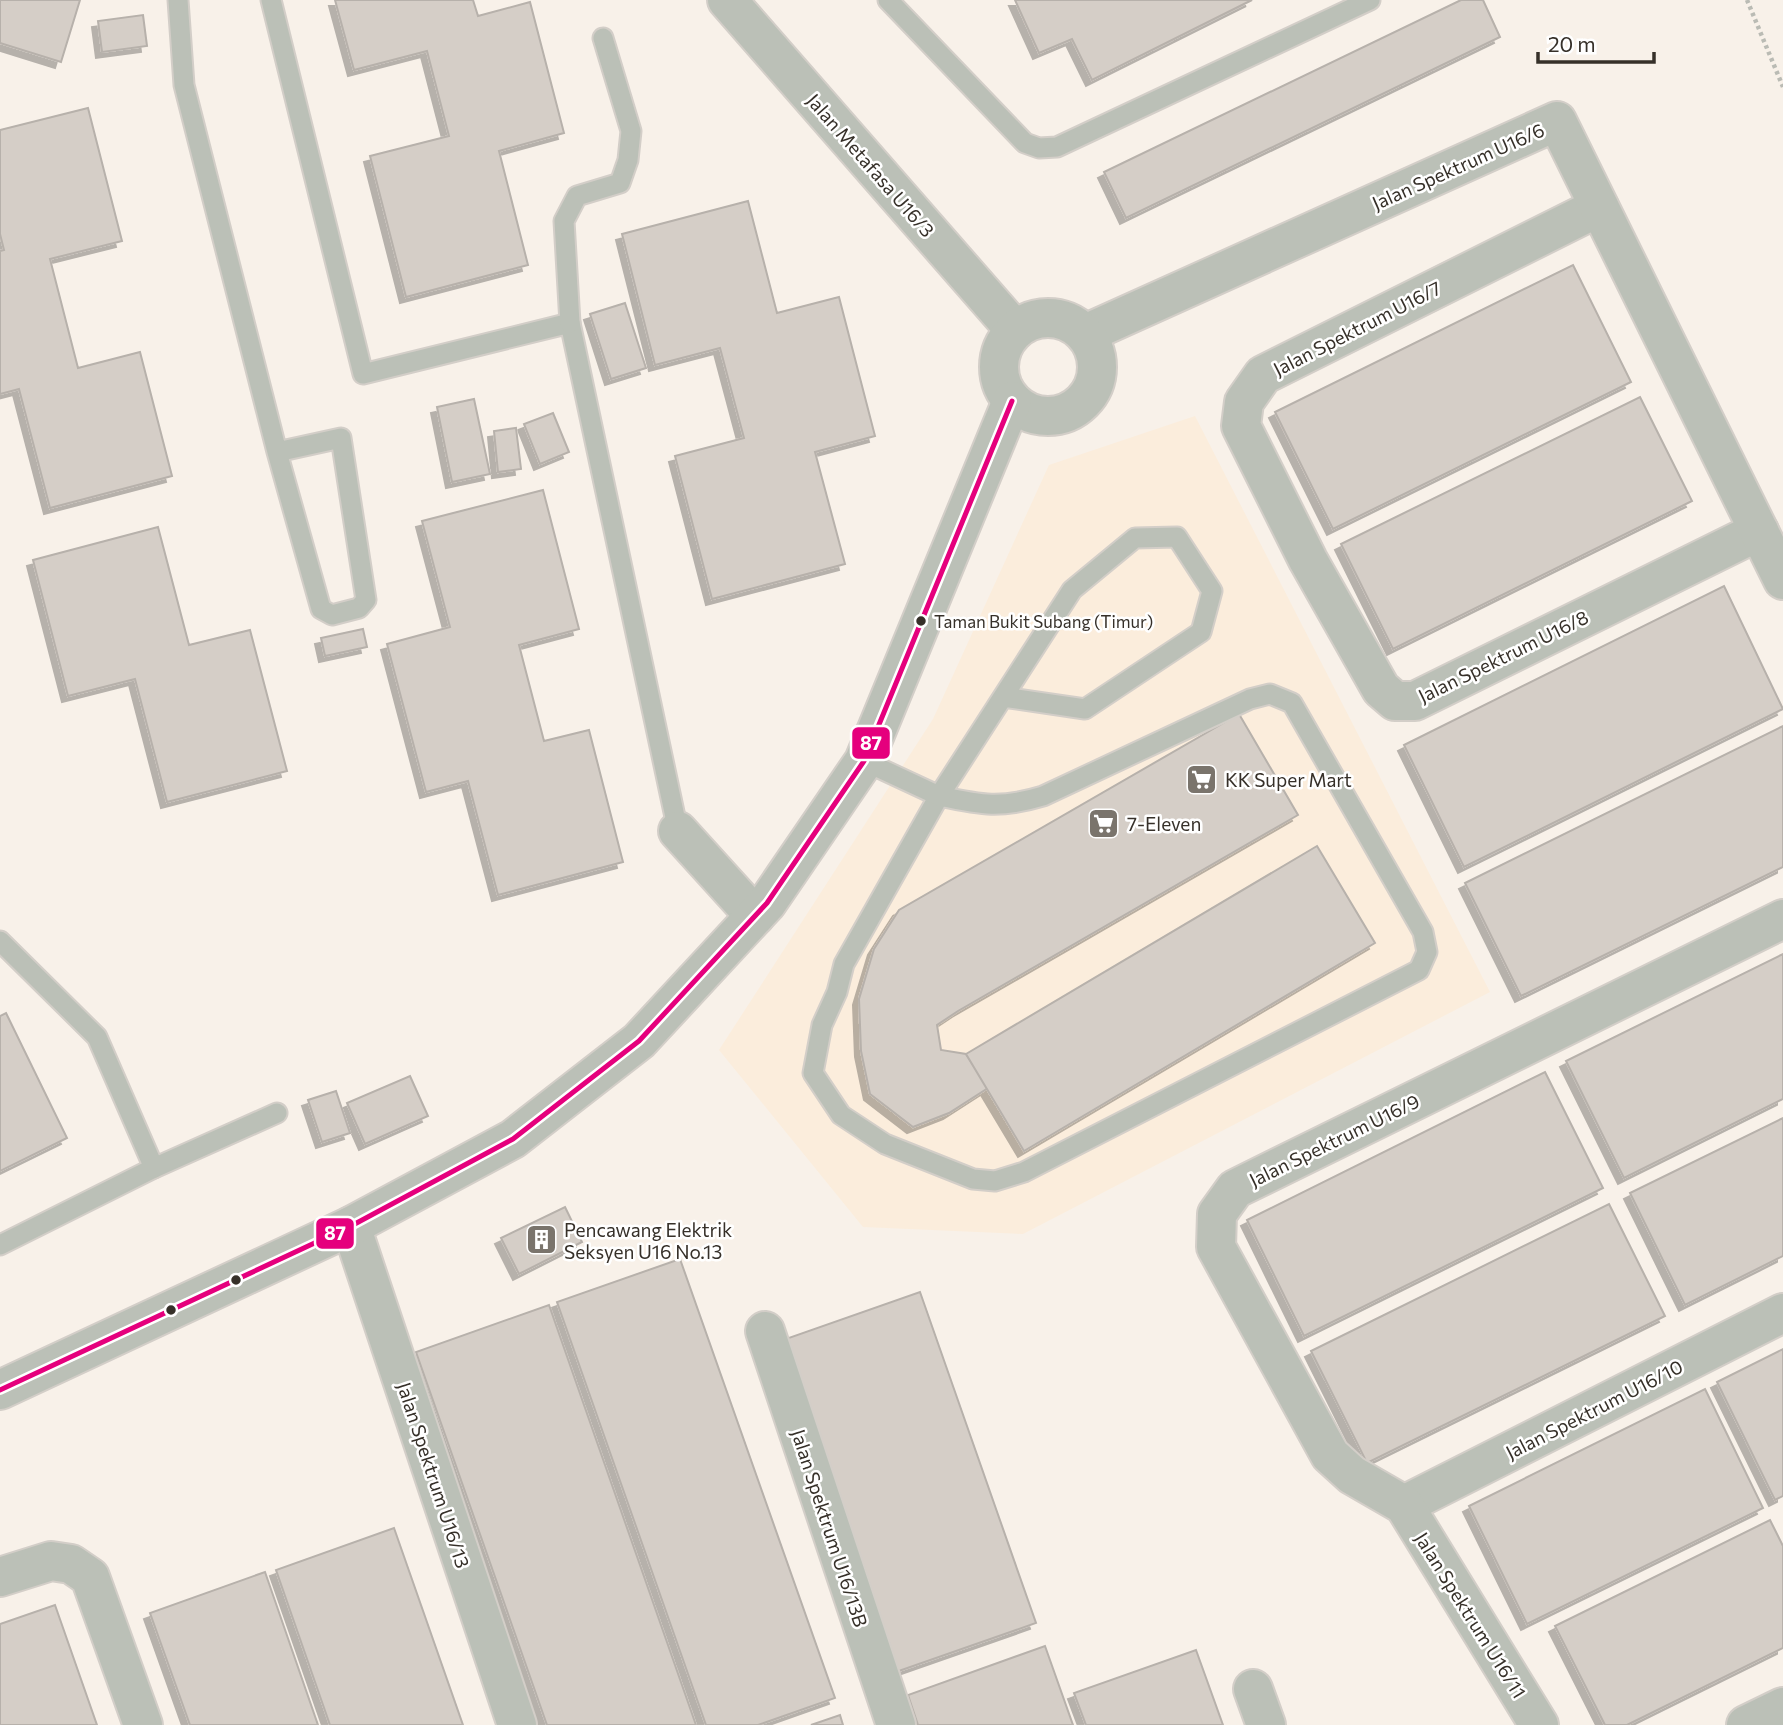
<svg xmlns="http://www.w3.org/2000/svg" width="1783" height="1725" font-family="Commissioner,sans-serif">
	<defs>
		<filter id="shadow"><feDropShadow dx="-6" dy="6" stdDeviation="0" flood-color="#0004"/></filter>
	</defs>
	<rect width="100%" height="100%" fill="#f8f1e9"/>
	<polygon fill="#fbeddc" points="1195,416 1490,992 1023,1234 863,1227 719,1050 933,719 1049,465"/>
	<g fill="#d5cec7" stroke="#b7b1ab" stroke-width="2" filter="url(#shadow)">
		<polygon points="0,0 80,0 61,62 0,43"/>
		<polygon points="335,0 473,0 478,16 530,2 564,133 499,151 528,265 406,297 370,156 449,136 427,51 354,70"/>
		<polygon points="1015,0 1252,0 1092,80 1072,39 1039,53"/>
		<polygon points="1461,0 1483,0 1500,37 1126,218 1104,172"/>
		<polygon points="143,15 147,46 102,52 98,21"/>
		<polygon points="88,108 122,241 50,259 78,368 140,352 172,476 50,508 19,389 0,394 0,251 4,250 0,234 0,130"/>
		<polygon points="748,201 777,313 839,297 875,436 815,452 845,564 712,599 675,456 744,438 720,348 655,365 622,234"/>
		<polygon points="1573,265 1631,382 1333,529 1275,412"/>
		<polygon points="625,303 646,368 611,379 590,314"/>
		<polygon points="1640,397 1692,501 1393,649 1341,544"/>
		<polygon points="474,399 490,474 452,482 437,407"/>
		<polygon points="553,413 569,452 540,464 524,424"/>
		<polygon points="516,428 521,469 498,472 494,431"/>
		<polygon points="543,490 579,629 519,645 544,741 589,730 623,862 498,895 468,781 426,792 387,644 450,627 422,521"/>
		<polygon points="158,527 189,645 250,630 287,771 167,802 135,679 68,696 33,560"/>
		<polygon points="1724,586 1783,709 1464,867 1404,745"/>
		<polygon points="363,629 367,647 325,656 321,638"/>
		<polygon points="1239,714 1298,815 958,1011 937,1025 941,1050 966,1054 988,1088 949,1113 913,1127 870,1094 861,1051 859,999 874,949 899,910"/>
		<polygon points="1783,726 1783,867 1521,996 1465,883"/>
		<polygon points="1317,846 1375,943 1024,1151 966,1054"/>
		<polygon points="1783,954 1783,1099 1624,1178 1566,1061"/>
		<polygon points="6,1013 67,1138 0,1171 0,1016"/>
		<polygon points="1545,1072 1603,1188 1304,1336 1247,1220"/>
		<polygon points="410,1076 428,1116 365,1144 347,1103"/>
		<polygon points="336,1091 350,1133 322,1142 308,1100"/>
		<polygon points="1783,1118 1783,1256 1685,1305 1630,1193"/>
		<polygon points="1609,1204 1665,1316 1367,1463 1311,1351"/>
		<polygon points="565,1207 582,1242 519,1274 501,1238"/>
		<polygon points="680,1259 835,1698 758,1725 706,1725 557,1302"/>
		<polygon points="920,1292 1036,1623 896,1672 780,1341"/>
		<polygon points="549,1305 696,1725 547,1725 416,1352"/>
		<polygon points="1783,1349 1783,1496 1775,1500 1717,1382"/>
		<polygon points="1705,1389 1763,1508 1527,1624 1469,1506"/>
		<polygon points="1770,1520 1783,1546 1783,1648 1627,1725 1605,1725 1555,1626"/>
		<polygon points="394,1528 463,1725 330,1725 276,1570"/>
		<polygon points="265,1572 318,1725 190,1725 150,1613"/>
		<polygon points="55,1605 97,1725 0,1725 0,1624"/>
		<polygon points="1045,1646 1073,1725 918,1725 908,1695"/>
		<polygon points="1196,1650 1223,1725 1086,1725 1074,1693"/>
		<polygon points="840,1715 843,1725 811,1725"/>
	</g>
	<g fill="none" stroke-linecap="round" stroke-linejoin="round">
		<defs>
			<g id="service">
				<polyline points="178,0 184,85 277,452 341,438 366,600 359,608 332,615 321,609 277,452"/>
				<polyline points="271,0 363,374 570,323 678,831"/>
				<polyline points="888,0 1025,143 1039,148 1057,147 1370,0"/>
				<polyline points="570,323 564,221 577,196 620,183 628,160 631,131 603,38"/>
				<path d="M1270 694 1292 703 1423 932 1427 952 1419 970 1024 1172 995 1181 973 1179 885 1144 841 1115 813 1073 822 1025 837 992 844 964 939 796C982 805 1000 809 1043 796L1250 699Z"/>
				<polyline points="864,761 939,796 1072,590 1135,538 1177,537 1212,591 1201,632 1085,709 1003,697"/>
				<polyline points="0,941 97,1037 154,1168 0,1245"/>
				<polyline points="154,1168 277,1113"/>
			</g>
			<g id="minor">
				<polyline points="1599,207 1263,375 1244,402 1241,426 1308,560 1381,689 1395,701 1415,701 1759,531"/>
				<polyline points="1085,334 1557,121 1783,580"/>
				<polyline points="678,831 755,916"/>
				<polyline points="351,1226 517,1725"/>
				<polyline points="765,1331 896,1725"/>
				<polyline points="1404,1505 1783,1313"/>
				<polyline points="0,1577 51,1561 71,1564 90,1577 143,1725"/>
				<polyline points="1253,1689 1266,1725"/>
				<polyline points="1539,1725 1404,1505 1352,1475 1330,1455 1216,1247 1217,1214 1235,1189 1783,919"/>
				<polyline points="1746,1725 1783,1707"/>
			</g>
			<g id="tertiary">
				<polyline points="727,0 1015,330"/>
				<circle cx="1048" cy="367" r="49"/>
				<polyline points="0,1390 351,1226 513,1139 639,1041 767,903 864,761 1012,401"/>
			</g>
		</defs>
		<use href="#service" stroke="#d3cec8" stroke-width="23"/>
		<use href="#minor" stroke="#d3cec8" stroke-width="42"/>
		<use href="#tertiary" stroke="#d3cec8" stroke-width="42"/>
		<polyline stroke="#babbb4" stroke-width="4.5" stroke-dasharray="3.5 3.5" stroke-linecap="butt" points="1747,0 1783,87"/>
		<use href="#service" stroke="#bbc0b7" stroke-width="19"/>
		<use href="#minor" stroke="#bbc0b7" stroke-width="38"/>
		<use href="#tertiary" stroke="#bbc0b7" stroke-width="38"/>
		<defs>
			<polyline id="bus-1" points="0,1390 351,1226 513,1139 639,1041 767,903 864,761 1012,401"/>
		</defs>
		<use href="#bus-1" stroke="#fff" stroke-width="10"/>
		<use href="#bus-1" stroke="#e5007d" stroke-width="5"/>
	</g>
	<defs>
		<symbol id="supermarket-square" viewBox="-11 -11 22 22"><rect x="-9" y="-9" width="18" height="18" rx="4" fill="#7a746c" stroke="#fff"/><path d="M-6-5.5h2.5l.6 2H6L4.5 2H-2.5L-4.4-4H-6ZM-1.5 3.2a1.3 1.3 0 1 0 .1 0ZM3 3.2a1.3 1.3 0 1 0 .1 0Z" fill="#fff"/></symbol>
		<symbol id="building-square" viewBox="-11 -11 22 22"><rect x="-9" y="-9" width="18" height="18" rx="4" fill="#7a746c" stroke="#fff"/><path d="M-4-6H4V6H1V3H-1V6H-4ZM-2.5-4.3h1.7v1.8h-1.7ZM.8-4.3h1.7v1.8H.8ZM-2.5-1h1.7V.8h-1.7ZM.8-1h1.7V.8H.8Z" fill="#fff"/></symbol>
	</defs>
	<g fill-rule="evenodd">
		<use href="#supermarket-square" x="1184" y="762" width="35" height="35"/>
		<use href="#supermarket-square" x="1086" y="806" width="35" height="35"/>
		<use href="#building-square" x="524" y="1222" width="35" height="35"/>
	</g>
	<g fill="#363029" stroke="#fff" stroke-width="2.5">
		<circle cx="921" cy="621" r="6"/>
		<circle cx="236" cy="1280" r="6"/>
		<circle cx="171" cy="1310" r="6"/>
	</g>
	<g text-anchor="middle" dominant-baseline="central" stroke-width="5" stroke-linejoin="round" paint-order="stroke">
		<g font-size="17" fill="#363029" stroke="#fff" text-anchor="start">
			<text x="934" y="621">Taman Bukit Subang (Timur)</text>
		</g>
		<g font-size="19" fill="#363029" stroke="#fff">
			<text transform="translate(871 165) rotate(49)">Jalan Metafasa U16/3</text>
			<text transform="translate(1458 166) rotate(-24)">Jalan Spektrum U16/6</text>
			<text transform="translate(1357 328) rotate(-27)">Jalan Spektrum U16/7</text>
			<text transform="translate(1503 656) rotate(-26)">Jalan Spektrum U16/8</text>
			<text transform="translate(1334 1140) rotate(-26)">Jalan Spektrum U16/9</text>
			<text transform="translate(1594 1409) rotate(-27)">Jalan Spektrum U16/10</text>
			<text transform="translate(434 1475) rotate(72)">Jalan Spektrum U16/13</text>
			<text transform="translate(830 1528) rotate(72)">Jalan Spektrum U16/13B</text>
			<text transform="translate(1471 1615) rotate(58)">Jalan Spektrum U16/11</text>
		</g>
		<g font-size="19" fill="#363029" stroke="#fff" text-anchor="start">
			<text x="1225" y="779">KK Super Mart</text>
			<text x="1127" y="823">7-Eleven</text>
			<text x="564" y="1229">Pencawang Elektrik<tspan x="564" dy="22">Seksyen U16 No.13</tspan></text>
		</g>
	</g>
	<g stroke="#fff" stroke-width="2.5">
		<rect x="851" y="726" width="40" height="34" rx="7" fill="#e5007d"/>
		<rect x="315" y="1217" width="40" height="33" rx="7" fill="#e5007d"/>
	</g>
	<g font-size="19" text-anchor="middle" font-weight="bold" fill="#fff">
		<text x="871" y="750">87</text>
		<text x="335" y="1240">87</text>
	</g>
	<path d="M1538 52v10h116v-10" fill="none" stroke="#363029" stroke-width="3.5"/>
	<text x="1548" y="52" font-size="21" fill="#363029" stroke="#ffffff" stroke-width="5" paint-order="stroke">20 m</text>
</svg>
